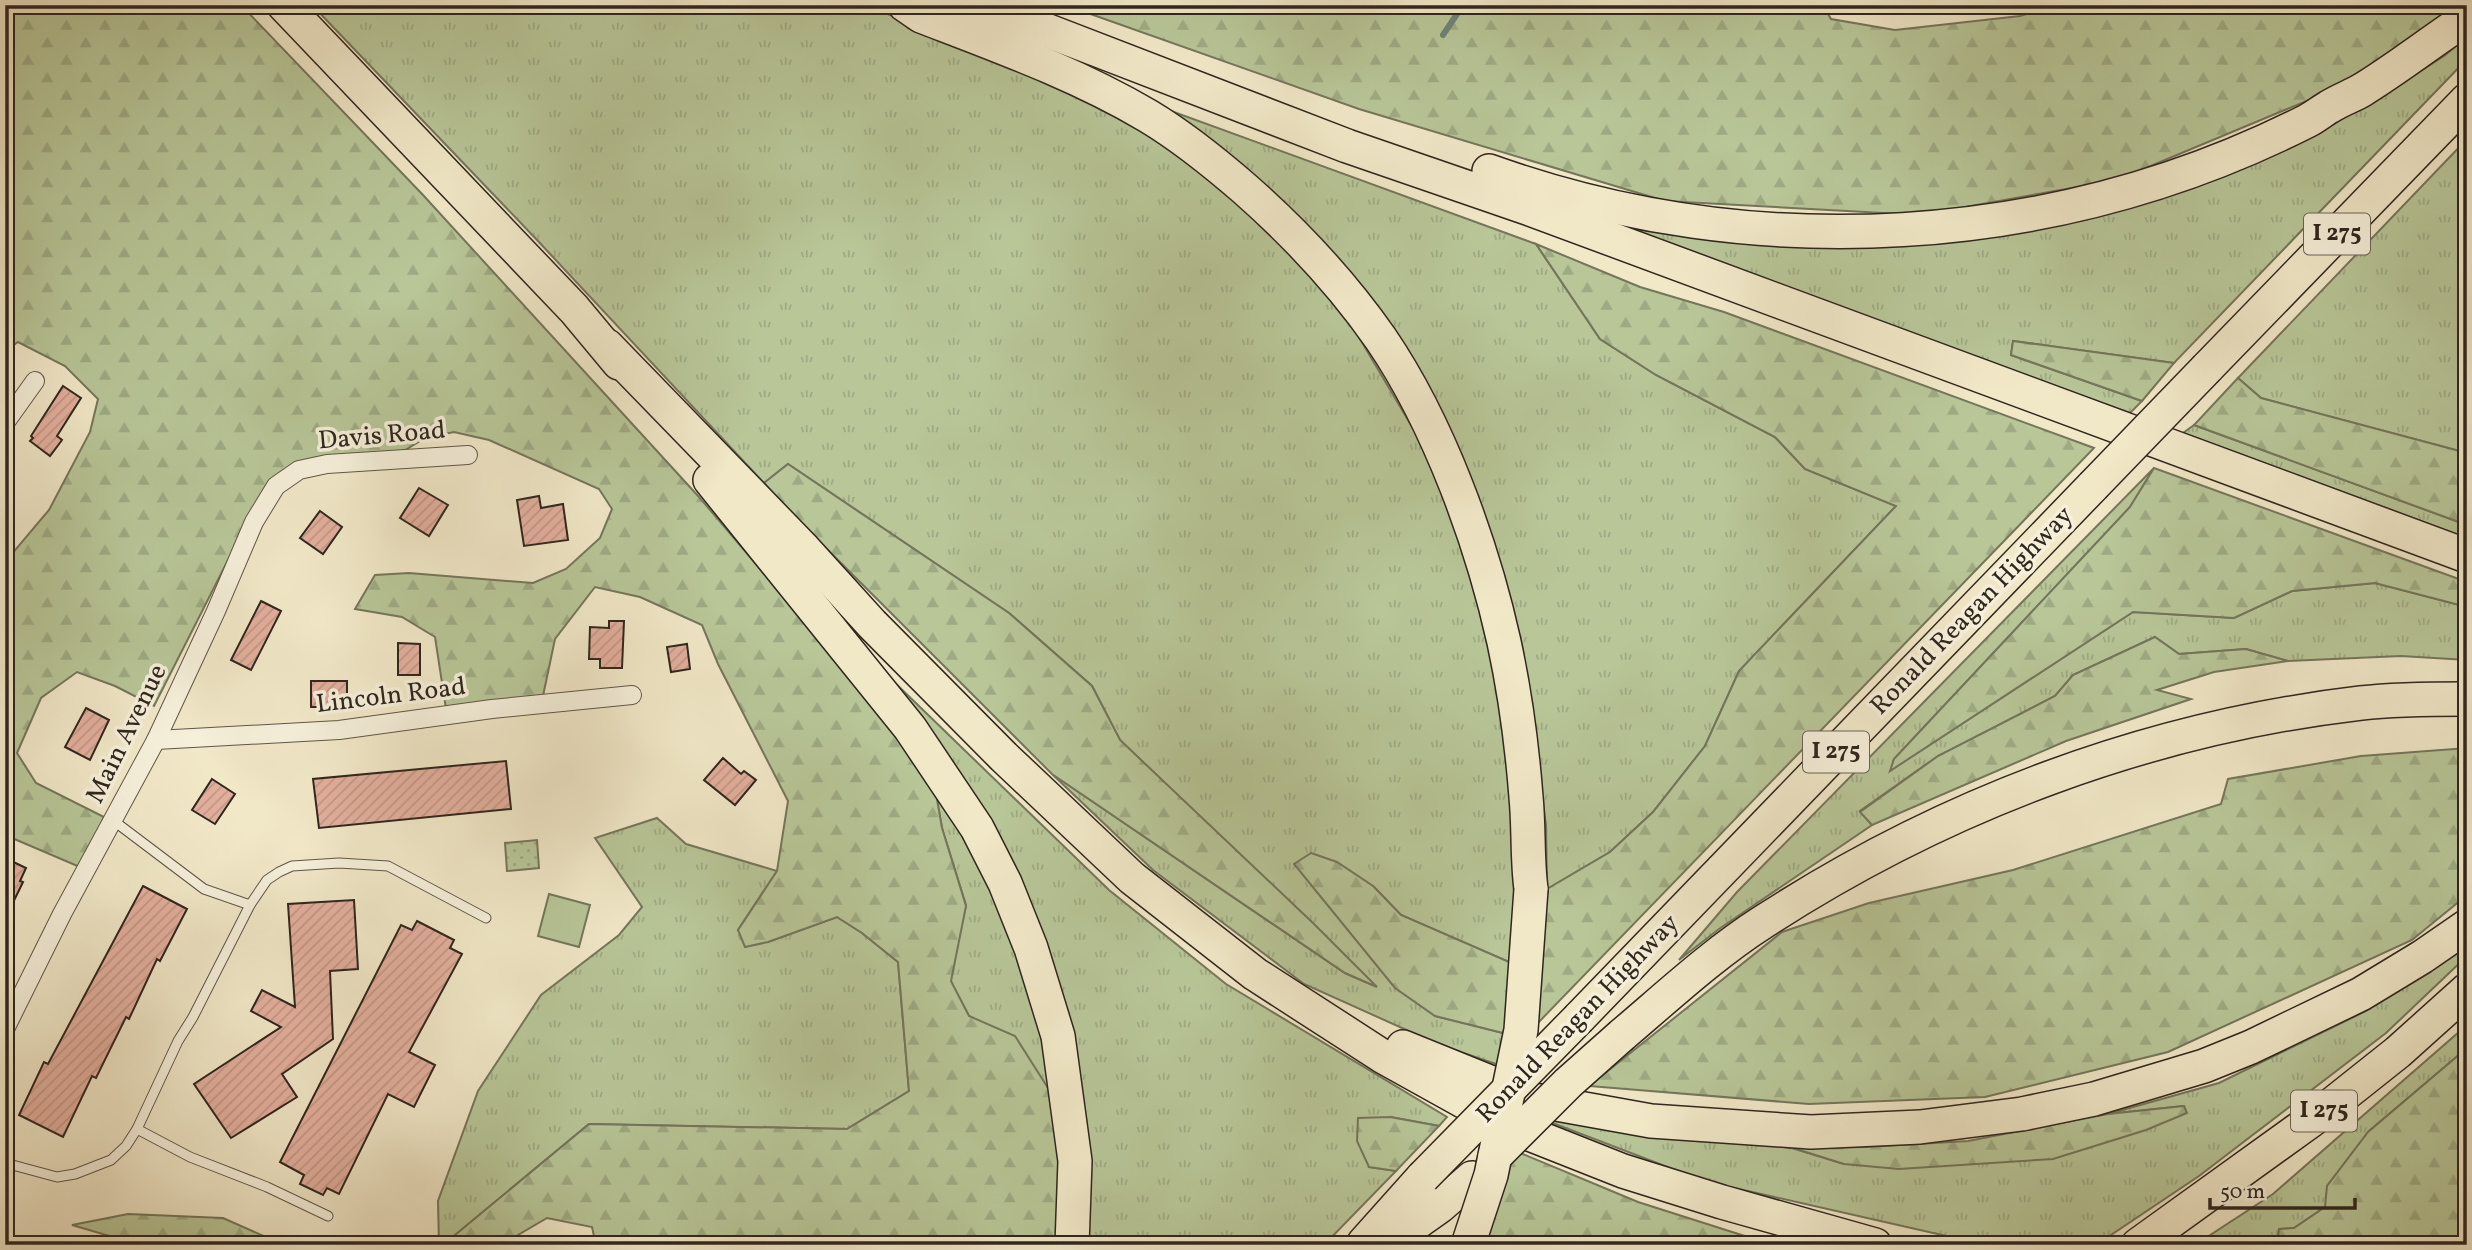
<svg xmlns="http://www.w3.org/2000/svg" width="2472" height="1250" font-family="Vollkorn,serif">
	<defs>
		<pattern id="grass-tufts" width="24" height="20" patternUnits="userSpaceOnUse" patternTransform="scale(1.75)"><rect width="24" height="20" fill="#b8c698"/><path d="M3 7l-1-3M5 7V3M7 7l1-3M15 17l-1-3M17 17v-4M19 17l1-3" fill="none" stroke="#9eaa83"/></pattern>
		<pattern id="forest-firs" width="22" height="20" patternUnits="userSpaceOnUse" patternTransform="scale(1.75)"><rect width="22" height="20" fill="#b8c698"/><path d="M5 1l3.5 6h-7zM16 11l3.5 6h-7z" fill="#9eaa83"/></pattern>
		<pattern id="garden-dots" width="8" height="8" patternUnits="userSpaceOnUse" patternTransform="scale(1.75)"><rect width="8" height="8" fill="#b8c698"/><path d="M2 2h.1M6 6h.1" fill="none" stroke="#9eaa83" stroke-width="1.8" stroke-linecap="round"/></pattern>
		<pattern id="building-hatch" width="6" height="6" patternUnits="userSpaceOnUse" patternTransform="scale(1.75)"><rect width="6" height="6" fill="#e3af9d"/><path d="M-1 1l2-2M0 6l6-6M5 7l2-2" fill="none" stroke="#c39687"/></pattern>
	</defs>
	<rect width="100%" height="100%" fill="#f1e8c8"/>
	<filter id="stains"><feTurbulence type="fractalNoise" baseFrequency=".00286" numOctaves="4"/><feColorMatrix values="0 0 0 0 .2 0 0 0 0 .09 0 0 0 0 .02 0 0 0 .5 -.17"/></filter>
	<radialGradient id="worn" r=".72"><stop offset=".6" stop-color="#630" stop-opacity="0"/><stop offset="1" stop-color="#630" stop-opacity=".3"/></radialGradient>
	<g fill="url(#grass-tufts)" stroke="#74765b" stroke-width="2">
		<polygon points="312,5 866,5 1023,70 1159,138 1294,250 1341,307 1427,452 1489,624 1512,747 1516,965 1401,915 1373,886 1435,1016 1507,1034 1505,1059 1496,1064 1440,1045 1304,984 1153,870 1052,774 1345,973 1375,986 1120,740 1092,686 1009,613 788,464 764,483 538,241"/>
		<polygon points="2467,37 2467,59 2174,363 2013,341 2011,355 2142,401 2130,413 1773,284 1612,221 1703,239 1929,244 2085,220 2223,173 2377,99 2444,56"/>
		<polygon points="1141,100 1536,244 1600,339 1656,375 1775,437 1805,469 1896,506 1739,671 1705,746 1653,812 1610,852 1547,889 1546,825 1526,674 1503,584 1462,455 1398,344"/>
		<polygon points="2467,139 2467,453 2261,398 2238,378"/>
		<polygon points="2194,425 2467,525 2467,538 2183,433"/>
		<polygon points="2154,468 2130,507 1894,759 1891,770 2133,612 2234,618 2292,591 2375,583 2467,607 2467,660 2401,656 2288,661 2246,649 2179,654 2155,637 2073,675 2055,696 1938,756 1860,811 1872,825 1719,929 1679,960 1737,892"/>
		<polygon points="890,678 1109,890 1226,984 1447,1117 1439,1126 1390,1117 1369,1167 1396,1171 1324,1245 1084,1245 1071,1035"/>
		<polygon points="935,788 992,889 1033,1001 1055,1099 969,1016 950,981 966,905 942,828"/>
		<polygon points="657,818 686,844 777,871 738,930 768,942 837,917 862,933 898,962 909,1091 847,1129 589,1124 443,1245 439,1245 438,1201 478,1091 541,995 619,935 642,907 595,838"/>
		<polygon points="2467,944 2467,956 2386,1033 2199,1176 2096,1245 1986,1245 1704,1181 1550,1122 1560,1115 1619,1130 1792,1148 1844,1164 2183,1106 2108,1114 2219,1083 2366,1011"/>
		<polygon points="2467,1025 2467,1048 2368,1132 2325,1207 2294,1228 2279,1229 2277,1245 2195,1245 2273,1194"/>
	</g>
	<g fill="url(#forest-firs)" stroke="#74765b" stroke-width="2">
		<polygon points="5,5 241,5 423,195 699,497 862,689 935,788 942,828 966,906 951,981 969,1016 1015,1036 1055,1099 1060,1173 1058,1245 596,1245 592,1227 547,1218 501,1245 443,1245 589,1124 847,1129 909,1091 898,962 862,933 837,917 768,942 745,947 738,930 777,871 788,801 718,664 702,625 640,597 595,587 555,639 543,696 446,709 435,637 402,617 355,609 375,575 409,573 533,583 566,569 600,538 612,509 599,489 489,440 454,432 425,438 402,452 313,458 282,471 260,497 154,706 115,686 77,672 41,698 17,753 36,783 104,817 82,868 5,835 5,562 49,510 90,432 98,399 65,366 18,342 5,351"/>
		<polygon points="1065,5 1823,5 1831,19 1895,30 2020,16 2055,5 2456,5 2347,84 2117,180 1920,215 1665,201 1359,109"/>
		<polygon points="1536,244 1640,287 1724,312 2094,448 1535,1026 1547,889 1610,852 1653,812 1705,746 1739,671 1896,506 1805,469 1775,437 1656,375 1600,339"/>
		<polygon points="2013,341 2174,363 2142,401 2011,355"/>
		<polygon points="2238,378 2261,398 2467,453 2467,525 2194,425"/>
		<polygon points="788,464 1009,613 1092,686 1120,740 1313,923 1377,987 1345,973 1052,774 791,513 764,483"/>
		<polygon points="2154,468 2467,582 2467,607 2375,583 2292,591 2234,618 2133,612 1890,771 1894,759 2130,507"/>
		<polygon points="2155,637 2179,654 2246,649 2288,661 2214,672 2157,690 2191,699 2066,741 1872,825 1860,812 1938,756 2055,696 2073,675"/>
		<polygon points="2467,748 2467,895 2412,940 2168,1052 1985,1097 1809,1104 1589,1086 1782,932 1869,903 2013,870 2221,804 2228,779 2361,756"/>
		<polygon points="1311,853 1337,862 1373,886 1401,915 1516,965 1507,1034 1435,1016 1395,988 1294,864"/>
		<polygon points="2467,1048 2467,1245 2277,1245 2279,1229 2294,1228 2325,1207 2327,1186 2368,1132"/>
		<polygon points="2184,1106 2187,1113 2146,1130 2053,1159 1899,1169 1844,1164 1793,1148 1865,1147 1968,1141 2108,1114"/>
		<polygon points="1390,1117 1439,1126 1396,1171 1369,1167 1357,1141 1358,1118"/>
		<polygon points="1518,1152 1638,1202 1773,1245 1481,1245 1505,1163"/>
		<polygon points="128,1214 223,1218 284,1245 140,1245 72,1225"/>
	</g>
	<polygon fill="#b8c698" stroke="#74765b" stroke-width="2" points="549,894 590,905 579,947 538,936"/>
	<polygon fill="url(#garden-dots)" stroke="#74765b" stroke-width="2" points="537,840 539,868 507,871 505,843"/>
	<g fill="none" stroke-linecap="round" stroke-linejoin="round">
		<polyline stroke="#70827a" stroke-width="6" points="1443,35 1463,5"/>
	</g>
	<g fill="url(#building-hatch)" stroke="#2f261e" stroke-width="2">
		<polygon points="63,386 81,398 57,436 62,440 50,456 30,441 33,438 31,436"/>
		<polygon points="419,488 448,505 429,536 400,518"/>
		<polygon points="539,496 541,508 563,504 568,540 524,546 517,500"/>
		<polygon points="320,511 342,527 323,554 300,538"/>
		<polygon points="261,601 281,611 251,670 231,660"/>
		<polygon points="609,621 624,621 622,668 600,668 600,659 589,659 590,627 609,628"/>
		<polygon points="398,643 420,644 420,675 398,675"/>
		<polygon points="687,644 690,669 671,672 667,647"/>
		<polygon points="311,681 347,681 347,711 322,711 322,707 311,707"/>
		<polygon points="86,708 109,720 90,760 65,747"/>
		<polygon points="723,758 741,774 744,771 756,780 735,805 704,780"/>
		<polygon points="506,761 511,809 319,828 313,779"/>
		<polygon points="212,779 235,794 215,824 192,810"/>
		<polygon points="5,858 26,868 20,881 23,882 5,919"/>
		<polygon points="143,886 187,909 160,961 157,959 129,1019 126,1017 96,1078 92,1076 63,1137 19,1115 44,1062 48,1064"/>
		<polygon points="354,900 358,969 330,971 333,1039 282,1074 297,1097 231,1138 194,1084 281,1027 251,1011 262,990 295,1007 288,904"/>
		<polygon points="417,921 454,940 450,948 462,954 409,1052 435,1065 414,1107 388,1094 339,1194 327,1188 323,1195 300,1184 304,1175 280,1162 401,925 412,930"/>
	</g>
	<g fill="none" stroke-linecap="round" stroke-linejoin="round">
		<defs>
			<g id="lane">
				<polyline points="114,821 204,889 250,905"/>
				<polyline points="137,1129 190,1157 267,1187 328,1216"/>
				<polyline points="5,1163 57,1177 75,1174 111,1160 126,1146 137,1129 178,1041 193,1017 250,905 267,880 279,872 292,866 339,863 388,866 486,918"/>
			</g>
			<g id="street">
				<polyline points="5,423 35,381"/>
				<polyline points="156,740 339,730 492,709 632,695"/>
				<polyline points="5,1029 62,914 156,740 216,611 254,522 276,486 299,470 327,464 468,455"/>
			</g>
			<g id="highway">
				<polyline points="284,5 574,309 619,363"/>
				<path d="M905 5 921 16C999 46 1077 74 1148 116 1183 137 1215 163 1245 189 1296 234 1342 283 1381 339 1439 424 1482 543 1504 642 1515 693 1522 745 1526 797 1529 827 1527 859 1531 889"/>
				<polyline points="974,5 1038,27 1347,146 1530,209 2467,556"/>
				<path d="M1489 171C1755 266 2054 249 2307 121 2315 117 2322 111 2329 107 2340 100 2352 96 2362 90 2398 68 2432 41 2467 18"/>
				<polyline points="607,346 804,549 872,624 1004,757 1132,878 1255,974 1382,1056 1472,1106 1527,1133 1623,1171 1722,1202 1875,1245"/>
				<polyline points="2207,368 2467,100"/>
				<polyline points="710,480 910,728 977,828 1005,883 1031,948 1058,1036 1075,1161 1072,1245"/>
				<polyline points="1579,1018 2093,486"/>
				<path d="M1622 1035C1668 996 1713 954 1763 922 1943 805 2147 728 2361 703 2396 699 2432 699 2467 699"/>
				<polyline points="1403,1047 1534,1100 1651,1121 1811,1132 1920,1127 2022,1114 2094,1099 2204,1066 2251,1047 2361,994 2422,957 2467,926"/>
				<polyline points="1364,1243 1423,1177"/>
				<polyline points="1385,1245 1440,1206 1472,1178"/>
				<polyline points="2138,1245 2320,1114 2398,1052 2467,990"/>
			</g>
		</defs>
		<use href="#lane" stroke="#605648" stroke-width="11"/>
		<use href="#street" stroke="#605648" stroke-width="20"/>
		<use href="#highway" stroke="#2f261e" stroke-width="36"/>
		<use href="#lane" stroke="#f6f0db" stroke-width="9"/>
		<use href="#street" stroke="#f6f0db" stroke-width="18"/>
		<use href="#highway" stroke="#f1e8c8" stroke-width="33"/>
		<defs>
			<g id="highway-bridge">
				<polyline points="2093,486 2207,368"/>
				<polyline points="1495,1156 1568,1083 1622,1035"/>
				<polyline points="1423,1177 1579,1018"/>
				<polyline points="1468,1245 1491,1175 1521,1030 1531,889"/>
			</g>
		</defs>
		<use href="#highway-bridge" stroke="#2f261e" stroke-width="36" stroke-linecap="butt"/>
		<use href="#highway-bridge" stroke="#f1e8c8" stroke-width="33"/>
	</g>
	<g text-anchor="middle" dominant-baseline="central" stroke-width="7" stroke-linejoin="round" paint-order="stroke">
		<g fill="#f6f0db" stroke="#6b6357" stroke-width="2">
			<rect x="2304" y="213.5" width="66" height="41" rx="5"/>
			<rect x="1803" y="731.5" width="66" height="41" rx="5"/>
			<rect x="2291" y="1090.5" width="66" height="41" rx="5"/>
		</g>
		<g font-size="24" font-weight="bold" fill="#2f261e">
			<text x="2337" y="234">I 275</text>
			<text x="1836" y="752">I 275</text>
			<text x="2324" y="1111">I 275</text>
		</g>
		<g font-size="26" fill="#2f261e" stroke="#f6f0db">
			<text transform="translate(382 436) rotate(-5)">Davis Road</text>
			<text transform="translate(1972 611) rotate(-46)">Ronald Reagan Highway</text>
			<text transform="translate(391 696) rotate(-7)">Lincoln Road</text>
			<text transform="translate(127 734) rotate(-64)">Main Avenue</text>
			<text transform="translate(1578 1019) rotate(-46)">Ronald Reagan Highway</text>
		</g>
	</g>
	<rect width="2472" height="1250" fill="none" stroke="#f1e8c8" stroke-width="28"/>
	<rect x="7" y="7" width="2458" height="1236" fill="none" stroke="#2f261e" stroke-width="3.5"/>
	<rect x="14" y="14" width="2444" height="1222" fill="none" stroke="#2f261e" stroke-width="2"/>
	<path d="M2210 1198v10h145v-10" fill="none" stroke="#2f261e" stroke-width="3.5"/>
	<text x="2220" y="1198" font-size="21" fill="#2f261e" stroke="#f6f0db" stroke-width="5" paint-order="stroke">50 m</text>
	<rect width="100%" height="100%" filter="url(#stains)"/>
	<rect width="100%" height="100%" fill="url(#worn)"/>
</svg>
